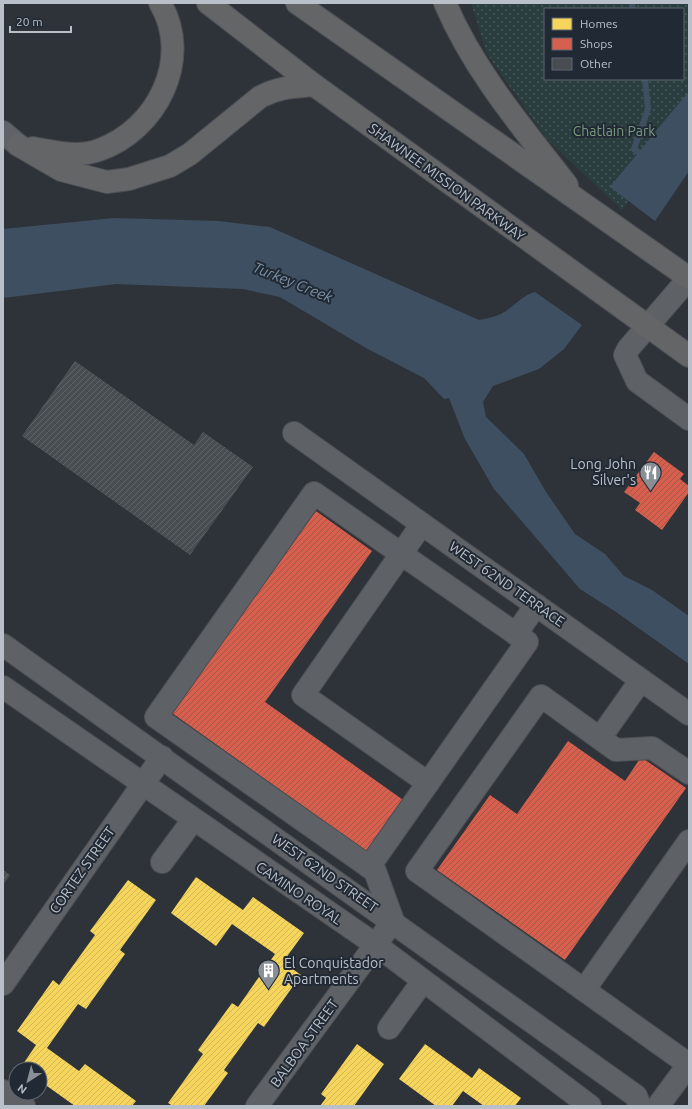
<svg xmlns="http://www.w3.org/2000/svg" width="692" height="1109" font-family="Ubuntu,sans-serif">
	<defs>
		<pattern id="park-dots" width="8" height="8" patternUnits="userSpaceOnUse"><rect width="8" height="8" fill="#2b3e3f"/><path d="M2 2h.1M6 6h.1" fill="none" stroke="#485859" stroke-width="1.8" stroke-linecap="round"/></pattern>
		<pattern id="homes-hatch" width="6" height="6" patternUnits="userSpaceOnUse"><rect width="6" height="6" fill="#f6d55c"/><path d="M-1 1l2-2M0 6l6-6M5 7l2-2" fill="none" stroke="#d0b656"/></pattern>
		<pattern id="shops-hatch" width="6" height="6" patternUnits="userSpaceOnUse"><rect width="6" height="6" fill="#d6604d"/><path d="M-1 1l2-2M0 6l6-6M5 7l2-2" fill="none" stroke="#a75548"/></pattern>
		<pattern id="building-hatch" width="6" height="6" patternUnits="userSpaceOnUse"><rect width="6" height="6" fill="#484d52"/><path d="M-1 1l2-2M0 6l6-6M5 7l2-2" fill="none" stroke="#60656a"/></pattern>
	</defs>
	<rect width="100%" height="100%" fill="#2e3339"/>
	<path fill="url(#park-dots)" fill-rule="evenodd" d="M471 3H689V115L622 210 547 139 487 54ZM545 9H683V79H545Z"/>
	<g fill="#3e4f61">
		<polygon points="689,91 689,171 655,221 610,187"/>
		<path d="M114 218 218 221 270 227 479 320C486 319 494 317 501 314 513 308 522 295 535 292L582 325 564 349 539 369 493 386 483 402 486 417 524 454 546 492 575 534 605 554 624 576 652 590 689 616V664L616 612 580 589 494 489 465 439 449 398 444 399 424 378 366 348 280 297 243 289 116 284 3 298V229Z"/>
	</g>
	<g fill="url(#homes-hatch)">
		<polygon points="196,877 243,910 253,897 304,933 283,962 301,975 264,1027 258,1023 224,1070 228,1073 204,1106 173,1106 168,1103 203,1054 198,1050 232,1003 238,1007 275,954 232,924 216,946 171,913"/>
		<polygon points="128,880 156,900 120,950 125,954 86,1009 78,1004 47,1048 79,1071 85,1064 136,1101 132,1106 75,1106 40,1081 40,1069 23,1069 21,1067 36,1045 17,1031 53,980 59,985 95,935 90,931"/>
		<polygon points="357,1044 384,1064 354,1106 320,1106 326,1098 321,1094"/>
		<polygon points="425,1044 472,1078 479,1068 521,1098 515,1106 484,1106 463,1091 452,1106 436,1106 399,1079"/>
	</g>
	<g fill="url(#shops-hatch)">
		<polygon points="654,452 684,474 680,479 689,486 689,492 662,530 635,510 640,503 624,492"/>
		<polygon points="316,511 372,551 265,702 406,802 369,853 172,713"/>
		<polygon points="568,741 625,781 641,757 686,788 565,960 437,870 490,795 517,814"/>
	</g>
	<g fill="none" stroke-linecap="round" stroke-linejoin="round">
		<g stroke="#3e4f61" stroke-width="6">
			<polyline points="632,3 633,9"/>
			<polyline points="645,79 648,109 634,149 645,157"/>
		</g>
	</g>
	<g fill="url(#building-hatch)">
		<polygon points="75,361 194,445 203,432 253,467 190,555 22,436"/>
		<polygon points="3,870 10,875 3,885"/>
	</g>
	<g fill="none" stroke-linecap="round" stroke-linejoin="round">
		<defs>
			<g id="minor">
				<polyline points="689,278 628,349 625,355 637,381 689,419"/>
				<polyline points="294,433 689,714"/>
				<polyline points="422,524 303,695 428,783"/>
				<polyline points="3,645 636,1096 640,1106"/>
				<polyline points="3,687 376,945 590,1106"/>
				<polyline points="600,738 641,680"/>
				<polyline points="162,862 193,820"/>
				<polyline points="369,867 527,642 516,634"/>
				<polyline points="3,984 162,757"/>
				<polyline points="584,990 689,841"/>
				<polyline points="389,1028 423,981"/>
				<polyline points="688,1064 417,871 541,696 616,750 652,748 689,773"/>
				<polyline points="3,1091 24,1106"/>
				<polyline points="257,1106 393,921 375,871 156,717 314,493 516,634 536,605"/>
				<polyline points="658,1106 689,1064"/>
			</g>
			<polyline id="major" points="3,132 18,145"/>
			<g id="highway">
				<polyline points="208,3 314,85 689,356"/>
				<polyline points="297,3 689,278"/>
				<path d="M445 3C474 71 522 127 567 185"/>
				<path d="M18 145 61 170 107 182 129 179 170 166 190 154 260 97C278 87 293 87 314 85"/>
				<path d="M33 148C55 152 77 158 99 150 157 130 193 58 160 3"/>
			</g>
		</defs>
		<use href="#minor" stroke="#4c4f54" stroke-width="24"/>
		<use href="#major" stroke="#4b5056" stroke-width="24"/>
		<use href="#highway" stroke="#4a4f55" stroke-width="24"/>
		<use href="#minor" stroke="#5e6267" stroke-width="22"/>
		<use href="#major" stroke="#5f6369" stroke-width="22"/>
		<use href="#highway" stroke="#636567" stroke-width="22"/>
	</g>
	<defs>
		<symbol id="restaurant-pin" viewBox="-11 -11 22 30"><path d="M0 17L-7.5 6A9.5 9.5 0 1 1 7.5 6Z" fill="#888f97" stroke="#212a34"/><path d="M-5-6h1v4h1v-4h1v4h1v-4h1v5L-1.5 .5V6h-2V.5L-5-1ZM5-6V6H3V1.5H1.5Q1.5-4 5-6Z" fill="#fff"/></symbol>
		<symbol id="building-pin" viewBox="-11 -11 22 30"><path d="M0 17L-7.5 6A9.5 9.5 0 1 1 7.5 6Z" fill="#888f97" stroke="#212a34"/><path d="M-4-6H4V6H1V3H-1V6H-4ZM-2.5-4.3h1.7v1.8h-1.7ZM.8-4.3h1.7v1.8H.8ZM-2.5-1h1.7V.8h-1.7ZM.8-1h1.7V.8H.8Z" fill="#fff"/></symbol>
	</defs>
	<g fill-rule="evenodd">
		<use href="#restaurant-pin" x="638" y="460" width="25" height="34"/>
		<use href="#building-pin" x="256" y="958" width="25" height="34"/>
	</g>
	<g text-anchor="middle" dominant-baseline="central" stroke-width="4" stroke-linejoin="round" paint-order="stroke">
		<g font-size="14" fill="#7a9c80" stroke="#212a34">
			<text x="614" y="131">Chatlain Park</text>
		</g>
		<g font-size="14" fill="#b9c0c9" stroke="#212a34">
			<text transform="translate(447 182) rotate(36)">SHAWNEE MISSION PARKWAY</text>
			<text transform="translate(507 584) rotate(35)">WEST 62ND TERRACE</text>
			<text transform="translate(82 870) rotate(-55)">CORTEZ STREET</text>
			<text transform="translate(325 873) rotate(35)">WEST 62ND STREET</text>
			<text transform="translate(299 893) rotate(34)">CAMINO ROYAL</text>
			<text transform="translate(304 1043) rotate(-54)">BALBOA STREET</text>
		</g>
		<g font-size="14" fill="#b9c0c9" stroke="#212a34" text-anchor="end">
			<text x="636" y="464">Long John<tspan x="636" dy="16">Silver's</tspan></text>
			<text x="284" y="963" text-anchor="start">El Conquistador<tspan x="284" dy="16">Apartments</tspan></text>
		</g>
		<g font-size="15" font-style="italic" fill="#7d92a9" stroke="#212a34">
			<text transform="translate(293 282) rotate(22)">Turkey Creek</text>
		</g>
	</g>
	<rect width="692" height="1109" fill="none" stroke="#b9c0c9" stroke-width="8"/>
	<rect x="544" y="8" width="140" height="72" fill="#212a34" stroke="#5e6670"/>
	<rect x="552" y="18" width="20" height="12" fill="#f6d55c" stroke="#5e6670"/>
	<text x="580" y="28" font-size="12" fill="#b9c0c9">Homes</text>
	<rect x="552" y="38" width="20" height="12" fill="#d6604d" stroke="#5e6670"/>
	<text x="580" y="48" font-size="12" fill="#b9c0c9">Shops</text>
	<rect x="552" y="58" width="20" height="12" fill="#484d52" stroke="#5e6670"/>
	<text x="580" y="68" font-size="12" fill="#b9c0c9">Other</text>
	<g transform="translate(28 1081) rotate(216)"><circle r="19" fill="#212a34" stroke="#5e6670"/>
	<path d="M0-3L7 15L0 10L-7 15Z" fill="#888f97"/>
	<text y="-6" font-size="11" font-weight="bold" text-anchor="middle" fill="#b9c0c9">N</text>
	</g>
	<path d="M10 26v6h61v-6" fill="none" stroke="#b9c0c9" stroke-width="2"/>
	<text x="16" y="26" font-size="12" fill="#b9c0c9" stroke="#212a34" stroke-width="3" paint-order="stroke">20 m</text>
</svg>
